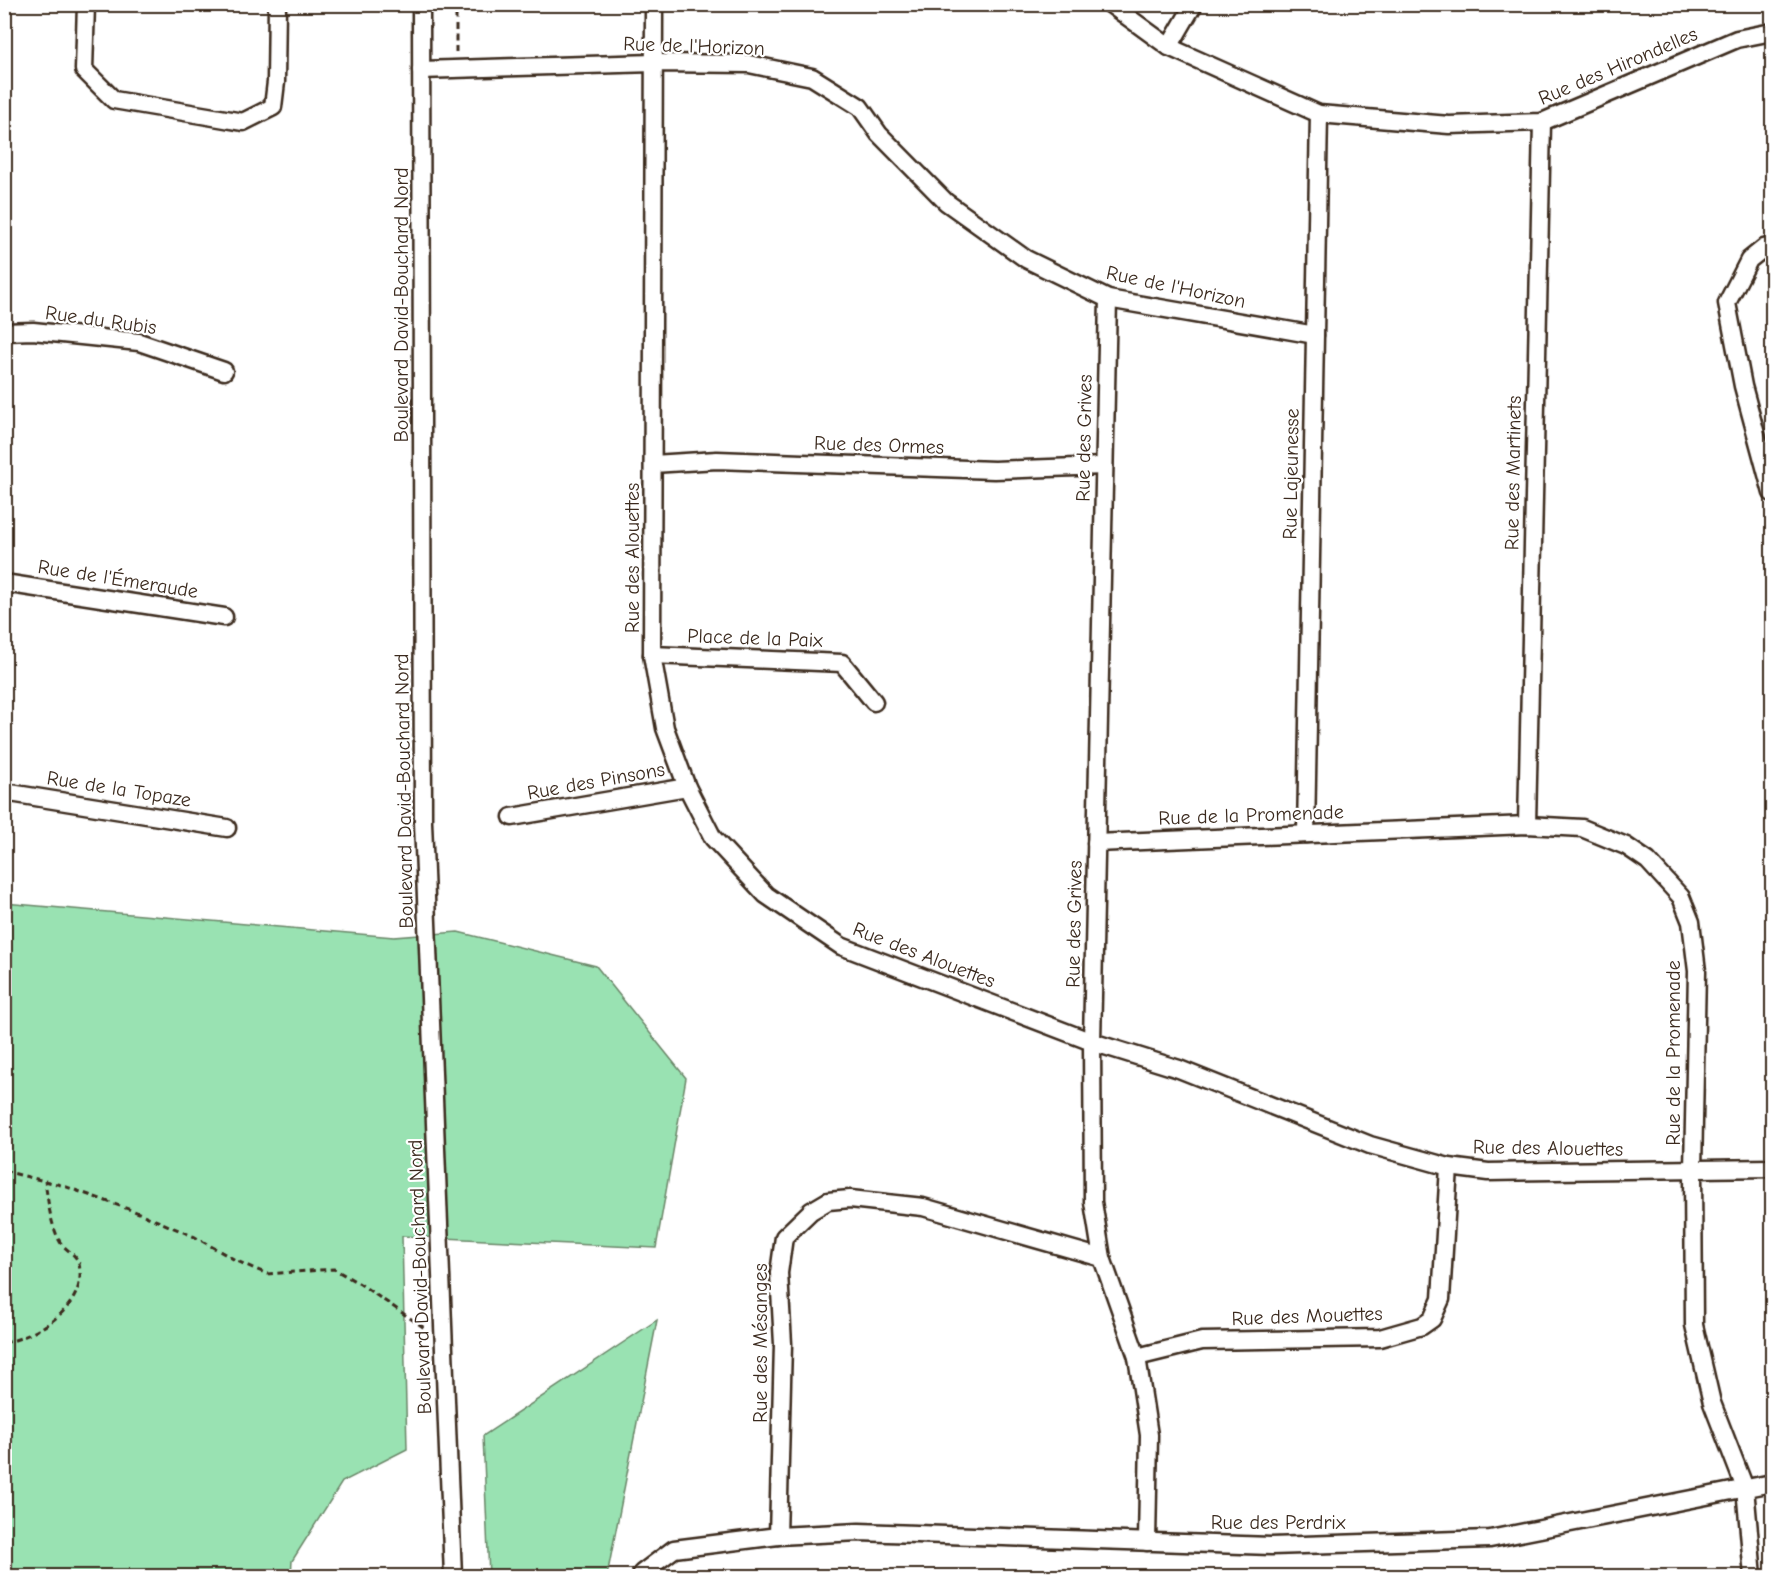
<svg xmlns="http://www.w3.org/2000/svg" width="1777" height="1581" font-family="'Comic Neue',sans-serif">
	<rect width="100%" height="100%" fill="#fff"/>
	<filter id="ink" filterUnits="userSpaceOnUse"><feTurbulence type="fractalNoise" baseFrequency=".0167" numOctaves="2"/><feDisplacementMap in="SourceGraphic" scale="12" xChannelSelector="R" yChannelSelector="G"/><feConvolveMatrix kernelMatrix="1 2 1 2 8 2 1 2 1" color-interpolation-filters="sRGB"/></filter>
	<g filter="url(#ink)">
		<g fill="#99e2b2" stroke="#6a8668" stroke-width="1.5">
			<polygon points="4,903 394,937 458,932 596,966 686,1078 656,1248 402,1236 407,1449 342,1482 292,1561 291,1576 5,1576"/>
			<polygon points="657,1320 607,1576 489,1576 483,1436"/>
		</g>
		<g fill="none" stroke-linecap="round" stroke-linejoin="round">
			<defs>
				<g id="minor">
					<polyline points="86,4 84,70 114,100 243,122 273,107 276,82 277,4"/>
					<polyline points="421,4 423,822 453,1576"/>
					<polyline points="654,4 652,655 665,728 687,787 713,838 766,895 841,946 1092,1042 1179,1069 1370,1145 1449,1167 1488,1172 1772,1168"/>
					<polyline points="1110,4 1169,47 1319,114 1449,125 1542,122 1737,39 1772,32"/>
					<polyline points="1169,47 1194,4"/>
					<polyline points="421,70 654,63 749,64 812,77 860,107 879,134 946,202 1026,259 1108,299 1315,335"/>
					<polyline points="1772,246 1764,248 1749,260 1727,303 1743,386 1772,493"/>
					<polyline points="1108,299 1092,1042 1093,1202 1102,1258 1137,1357 1149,1435 1147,1542"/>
					<polyline points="4,332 33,331 139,342 224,371"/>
					<polyline points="653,464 717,460 994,470 1104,466"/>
					<polyline points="4,583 224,617"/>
					<polyline points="652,655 842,663 874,702"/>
					<polyline points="4,792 227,828"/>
					<polyline points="512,817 687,787"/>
					<polyline points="1527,825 1542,122"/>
					<polyline points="1306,834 1319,114"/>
					<polyline points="1096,843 1527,825 1582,828 1626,846 1648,861 1681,897 1691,922 1697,971 1693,1170 1694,1325 1712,1403 1745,1488 1753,1576"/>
					<polyline points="1137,1357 1202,1341 1380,1338 1422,1326 1432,1319 1441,1299 1449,1167"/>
					<polyline points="778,1536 783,1344 779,1273 784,1237 811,1211 828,1201 850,1199 923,1207 1102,1258"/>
					<polyline points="641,1576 642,1573 674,1549 778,1536 859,1532 1271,1546 1490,1539 1772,1483"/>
				</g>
			</defs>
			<use href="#minor" stroke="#3b2a1e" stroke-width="21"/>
			<g stroke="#3b2a1e" stroke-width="3" stroke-dasharray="6 4.5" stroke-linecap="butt">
				<polyline points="456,4 456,54"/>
				<polyline points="4,1171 61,1185 134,1211 195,1237 237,1261 267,1274 334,1269 360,1284 426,1329"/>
				<path d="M4 1343C39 1335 88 1306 79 1264 77 1254 63 1249 59 1240 50 1222 48 1201 45 1181"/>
			</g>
			<use href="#minor" stroke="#fff" stroke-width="16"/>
		</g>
	</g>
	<g text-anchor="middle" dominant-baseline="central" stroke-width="4.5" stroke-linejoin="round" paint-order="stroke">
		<g font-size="20" fill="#3b2a1e" stroke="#fff">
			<text transform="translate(694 46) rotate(2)">Rue de l'Horizon</text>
			<text transform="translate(1618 66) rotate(-23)">Rue des Hirondelles</text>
			<text transform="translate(1176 287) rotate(12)">Rue de l'Horizon</text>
			<text transform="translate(401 305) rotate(-90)">Boulevard David-Bouchard Nord</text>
			<text transform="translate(101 320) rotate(8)">Rue du Rubis</text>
			<text transform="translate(1084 438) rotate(-89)">Rue des Grives</text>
			<text transform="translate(879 445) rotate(2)">Rue des Ormes</text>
			<text transform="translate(1513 473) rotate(-89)">Rue des Martinets</text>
			<text transform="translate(1291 474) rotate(-89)">Rue Lajeunesse</text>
			<text transform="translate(632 558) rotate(-90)">Rue des Alouettes</text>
			<text transform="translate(118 579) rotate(9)">Rue de l'Émeraude</text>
			<text transform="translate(755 638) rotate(2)">Place de la Paix</text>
			<text transform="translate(596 781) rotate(-10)">Rue des Pinsons</text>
			<text transform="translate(119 789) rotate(9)">Rue de la Topaze</text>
			<text transform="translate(404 791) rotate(-91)">Boulevard David-Bouchard Nord</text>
			<text transform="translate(1251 815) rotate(-2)">Rue de la Promenade</text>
			<text transform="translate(1074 924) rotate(-89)">Rue des Grives</text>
			<text transform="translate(924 955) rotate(21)">Rue des Alouettes</text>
			<text transform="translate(1673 1053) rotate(-90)">Rue de la Promenade</text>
			<text transform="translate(1548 1148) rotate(1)">Rue des Alouettes</text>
			<text transform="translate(420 1277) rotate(-92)">Boulevard David-Bouchard Nord</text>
			<text transform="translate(1307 1316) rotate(-2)">Rue des Mouettes</text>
			<text transform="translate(760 1343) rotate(-90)">Rue des Mésanges</text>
			<text x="1278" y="1522">Rue des Perdrix</text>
		</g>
	</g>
	<rect width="1777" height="1581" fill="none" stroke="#fff" stroke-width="24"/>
	<rect x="12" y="12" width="1753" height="1557" fill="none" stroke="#3b2a1e" stroke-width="2" filter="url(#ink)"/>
</svg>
